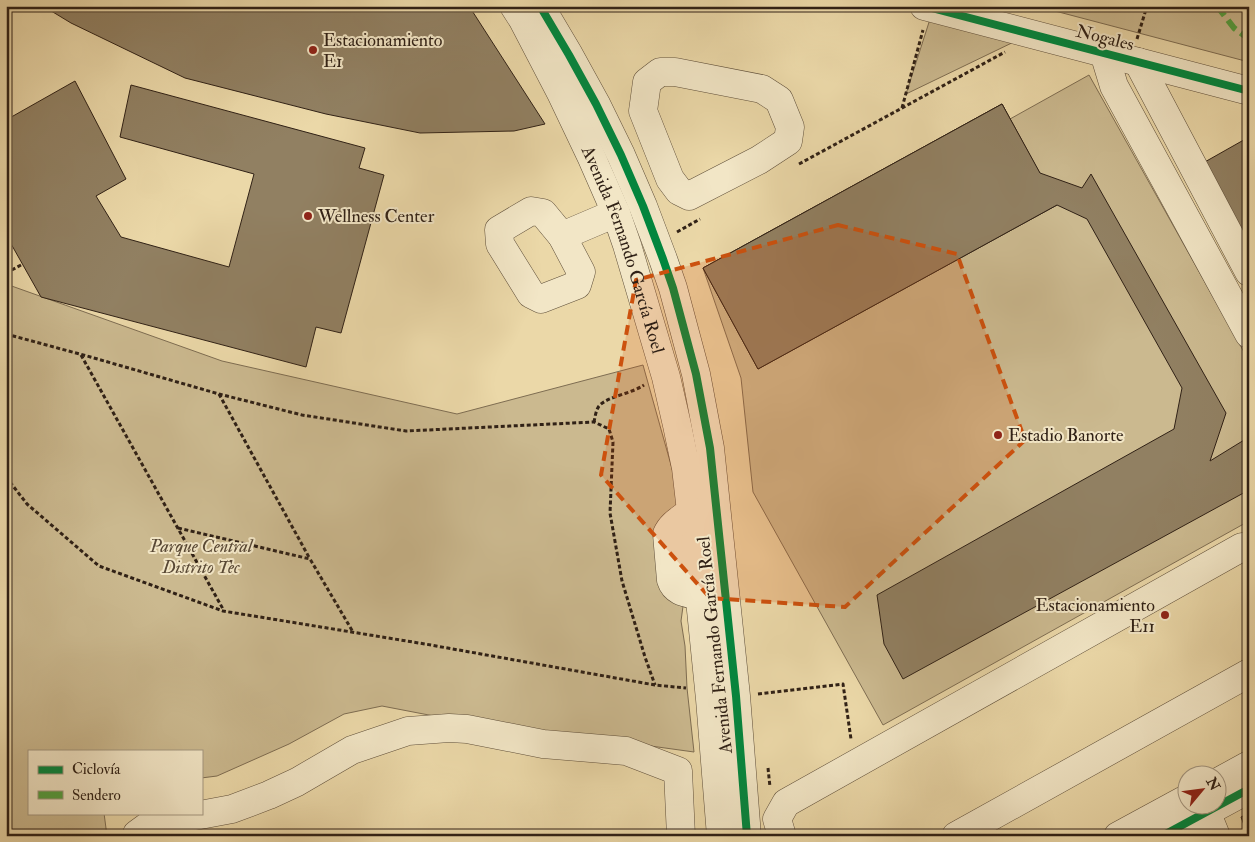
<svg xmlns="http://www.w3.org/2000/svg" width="1255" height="842" font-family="'IM FELL Double Pica',serif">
	<rect width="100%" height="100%" fill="#ebd8a8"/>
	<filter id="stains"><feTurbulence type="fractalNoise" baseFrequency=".004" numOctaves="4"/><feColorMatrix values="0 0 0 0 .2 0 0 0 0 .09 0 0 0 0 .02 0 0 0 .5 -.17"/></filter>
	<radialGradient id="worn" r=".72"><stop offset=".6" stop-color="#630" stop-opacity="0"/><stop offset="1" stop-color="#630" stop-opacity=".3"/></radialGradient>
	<g fill="#cbb98f" stroke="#7e6d52">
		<polygon points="1036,6 1249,6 1249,62"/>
		<polygon points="931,16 1020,39 906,94"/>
		<polygon points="1089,75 1249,361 1249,521 883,725 753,492 741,378 703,268 1002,104 1010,119"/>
		<polygon points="6,284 222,361 457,414 643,365 678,490 687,577 681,621 685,646 687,688 694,752 434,716 382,706 344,714 289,744 217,776 201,778 201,751 29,751 29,813 104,813 107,836 6,836"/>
	</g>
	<g fill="#918062" stroke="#302116">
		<polygon points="43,6 469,6 545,124 514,131 420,133 326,114 185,78 71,23"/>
		<polygon points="75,81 126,179 96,196 121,237 229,267 254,174 120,137 131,85 365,148 359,168 384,175 341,333 316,327 306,367 41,297 10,242 6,245 6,120"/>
		<polygon points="1002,104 1057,205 758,369 703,268"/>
		<polygon points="1002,104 1040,173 1082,188 1091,174 1226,413 1210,461 1249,437 1249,490 903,679 884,644 877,595 1174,429 1182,388 1087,219 1057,205 758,369 703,268"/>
		<polygon points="1249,137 1249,246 1203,163"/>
		<polygon points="1249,813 1249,836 1248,836 1241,817"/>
	</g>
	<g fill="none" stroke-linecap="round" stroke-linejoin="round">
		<defs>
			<g id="minor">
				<path id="s1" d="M514 6 523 20 561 93 591 156 616 213 627 245 666 377 677 425 686 468 691 511 710 699 721 836"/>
				<polyline points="540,6 569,55 596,104 621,155 643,206 663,259 673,288 696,374 710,448 736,696 747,836"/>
				<polyline points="924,6 1249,91"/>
				<polyline points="1104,53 1114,86 1249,334"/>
				<polyline points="1138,62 1249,272"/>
				<polygon points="660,72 675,72 762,89 779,100 790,127 788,141 759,160 689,196 679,191 670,179 643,111 647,82"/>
				<polygon points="531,211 543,213 562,236 581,272 577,285 541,299 531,294 500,244 499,230"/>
				<polyline points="562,236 616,213"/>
				<path d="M691 511C683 518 671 524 667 534L671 580C675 593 688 593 700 596"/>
				<polyline points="1218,782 1249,765"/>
				<polyline points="1203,804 1216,836"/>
				<polyline points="137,836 137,834 148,826 184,818 232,809 269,795 297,782 352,750 408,731 449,728 467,729 543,744 626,751 678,771 681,836"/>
				<polyline points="782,836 777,819 786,803 1242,547 1249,548"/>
				<polyline points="956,836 1249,673"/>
				<polyline points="1118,836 1188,798"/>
				<polyline points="1162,836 1249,789"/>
			</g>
		</defs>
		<use href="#minor" stroke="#5f4f3a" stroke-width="29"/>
		<g stroke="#302116" stroke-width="3" stroke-dasharray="4 2.5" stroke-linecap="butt">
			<polyline points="1137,39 1147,6"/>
			<polyline points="902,108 923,30"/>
			<polyline points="799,164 1005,52"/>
			<polyline points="677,232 700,219"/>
			<polyline points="6,273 23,264"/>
			<polyline points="6,334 87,356 219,394 302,415 406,431 594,422 609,429 613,442 610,513 622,581 645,657 655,685"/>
			<polyline points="81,355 223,609"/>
			<polyline points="219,394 310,559"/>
			<path d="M594 422C595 417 596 410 599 406 608 396 631 394 644 385"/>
			<polyline points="6,477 27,504 99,566 223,611 425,644 655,685 686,688"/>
			<polyline points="178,528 310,559 353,632"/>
			<polyline points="758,694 843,684 851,739"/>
			<polyline points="768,768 770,787"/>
		</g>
		<use href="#minor" stroke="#f2e6c6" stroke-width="28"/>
		<polyline stroke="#52a240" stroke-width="6" stroke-dasharray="12 6" stroke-linecap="butt" points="1217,6 1234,28 1249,39"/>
		<defs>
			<g id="cycleway">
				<polyline points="540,6 569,55 596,104 621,155 643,206 663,259 673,288 696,374 710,448 736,696 747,836"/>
				<polyline points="924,6 1249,91"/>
				<polyline points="1162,836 1249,789"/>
			</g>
		</defs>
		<use href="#cycleway" stroke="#f2e6c6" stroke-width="11"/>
		<use href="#cycleway" stroke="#00873e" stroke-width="8"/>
	</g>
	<path fill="#cc510e" fill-opacity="0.2" stroke="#cc510e" stroke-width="4" stroke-dasharray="10 6" stroke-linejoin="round" d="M838 225 957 254 1025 440 845 607 710 598 601 475 636 280Z"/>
	<g fill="#8f2418" stroke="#f2e6c6" stroke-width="2">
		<circle cx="313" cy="50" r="5"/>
		<circle cx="308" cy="216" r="5"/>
		<circle cx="998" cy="435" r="5"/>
		<circle cx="1165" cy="615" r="5"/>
	</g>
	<g text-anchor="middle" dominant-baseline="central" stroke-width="4" stroke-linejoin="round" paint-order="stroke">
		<g font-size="18" fill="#302116" stroke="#f2e6c6">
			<text transform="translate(1105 38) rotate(14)">Nogales</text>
			<text stroke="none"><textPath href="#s1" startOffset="268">Avenida Fernando García Roel</textPath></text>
			<text transform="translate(715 645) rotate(-96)">Avenida Fernando García Roel</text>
		</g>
		<g font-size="18" fill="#302116" stroke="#f2e6c6" text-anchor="start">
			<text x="323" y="40">Estacionamiento<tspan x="323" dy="21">E1</tspan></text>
			<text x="318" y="216">Wellness Center</text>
			<text x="1008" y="435">Estadio Banorte</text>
			<text x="1155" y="605" text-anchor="end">Estacionamiento<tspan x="1155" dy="21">E11</tspan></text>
		</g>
		<g font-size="18" font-style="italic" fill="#574734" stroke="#f2e6c6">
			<text x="201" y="546">Parque Central<tspan x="201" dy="21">Distrito Tec</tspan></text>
		</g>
	</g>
	<rect width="1255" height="842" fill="none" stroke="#ebd8a8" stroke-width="25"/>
	<rect x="8" y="8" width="1240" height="827" fill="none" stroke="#302116" stroke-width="2.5"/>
	<rect x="12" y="12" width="1230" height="817" fill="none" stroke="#302116"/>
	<rect x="28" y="750" width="175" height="65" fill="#f2e6c6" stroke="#a49780"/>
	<rect x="38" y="766" width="25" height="8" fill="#00873e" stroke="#a49780"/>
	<text x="72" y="774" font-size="15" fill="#302116">Ciclovía</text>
	<rect x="38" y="791" width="25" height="8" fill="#52a240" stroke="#a49780"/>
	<text x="72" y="800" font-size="15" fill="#302116">Sendero</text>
	<g transform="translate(1202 790) rotate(61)"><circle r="24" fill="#f2e6c6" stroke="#a49780"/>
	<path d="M0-4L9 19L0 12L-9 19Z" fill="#8f2418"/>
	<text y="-8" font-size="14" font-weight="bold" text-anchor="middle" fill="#302116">N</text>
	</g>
	<rect width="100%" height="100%" filter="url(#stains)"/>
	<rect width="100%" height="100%" fill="url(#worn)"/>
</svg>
